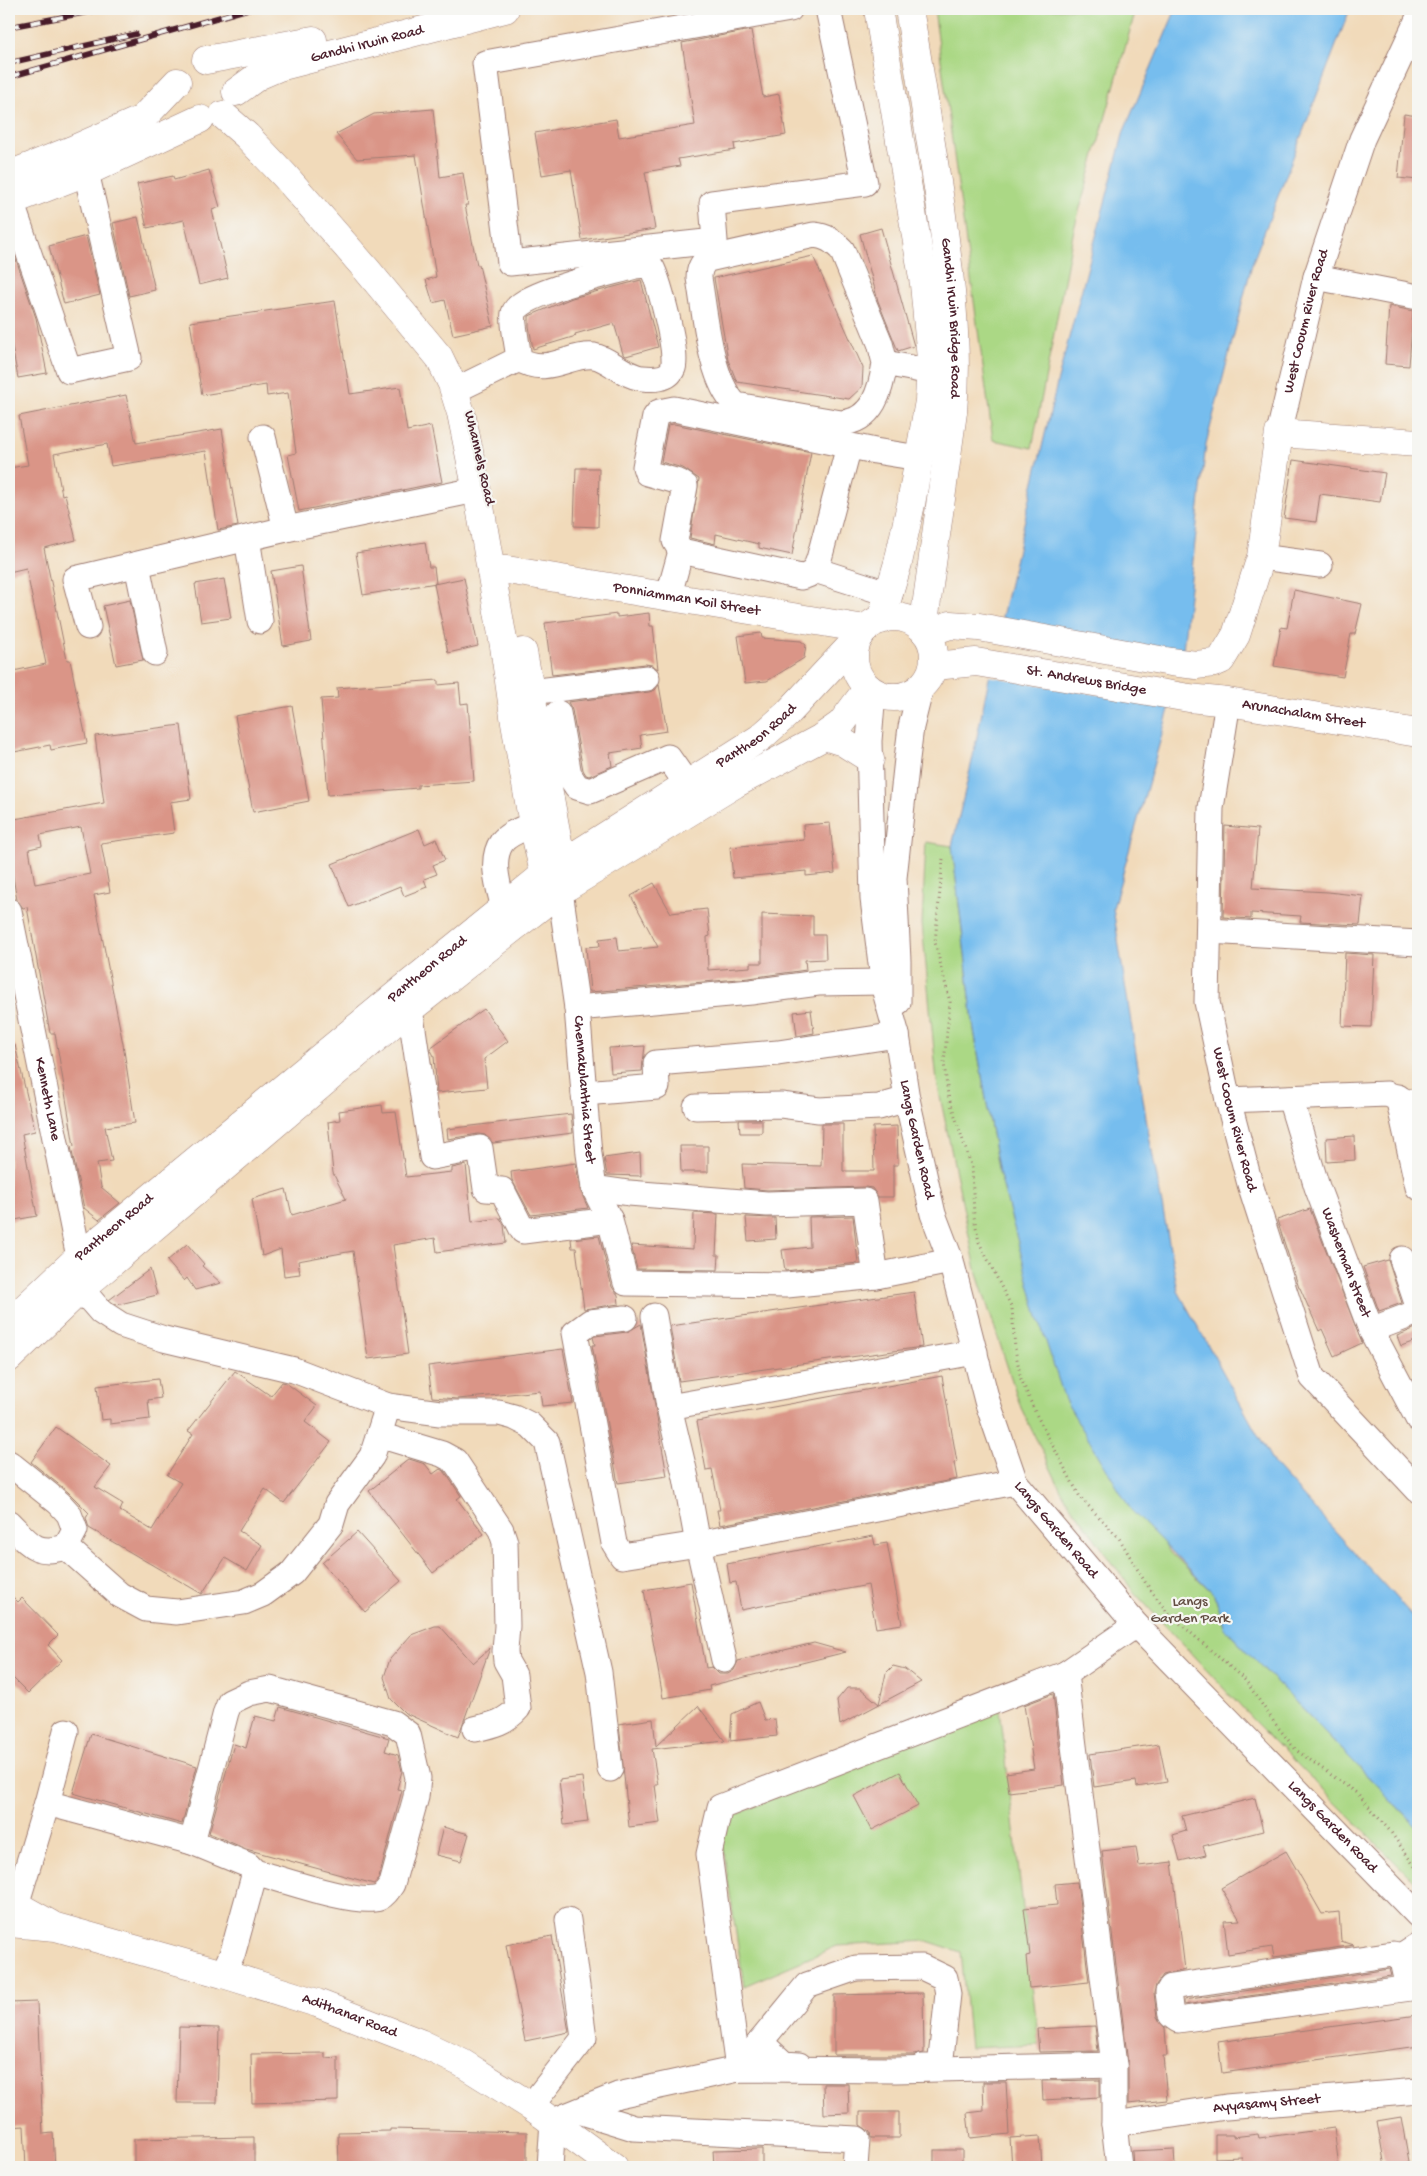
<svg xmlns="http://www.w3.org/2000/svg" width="1427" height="2176" font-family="'Gochi Hand',sans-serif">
	<rect width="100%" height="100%" fill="#f6f6f2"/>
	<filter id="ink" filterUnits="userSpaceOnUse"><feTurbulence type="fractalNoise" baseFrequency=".02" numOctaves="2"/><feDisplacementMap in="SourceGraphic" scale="10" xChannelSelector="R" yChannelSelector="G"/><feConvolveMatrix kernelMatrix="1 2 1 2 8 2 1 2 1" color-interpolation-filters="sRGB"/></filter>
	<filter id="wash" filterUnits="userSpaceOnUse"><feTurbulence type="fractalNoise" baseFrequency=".0096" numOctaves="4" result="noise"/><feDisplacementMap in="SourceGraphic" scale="20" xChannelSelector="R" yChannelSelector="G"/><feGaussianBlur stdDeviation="1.12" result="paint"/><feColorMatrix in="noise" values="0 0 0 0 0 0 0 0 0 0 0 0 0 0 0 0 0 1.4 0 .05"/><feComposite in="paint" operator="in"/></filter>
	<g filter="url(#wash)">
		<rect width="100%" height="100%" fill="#f1daba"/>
		<g fill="#abd885" stroke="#7a7c58">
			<polygon points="934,9 1136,9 1074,229 1032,448 993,440"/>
			<polygon points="926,842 952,846 974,1030 998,1168 1168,1550 1215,1595 1225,1629 1418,1828 1418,1885 1252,1719 1133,1591 1064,1496 1021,1408 977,1274 937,1082 922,924"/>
			<polygon points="999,1700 1039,2045 970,2048 961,1952 927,1941 837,1946 744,1986 722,1841 731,1817"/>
		</g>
		<polygon fill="#76bdee" stroke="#606e8c" points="1176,9 1350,9 1252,264 1206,444 1181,667 1113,908 1147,1124 1178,1291 1274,1464 1418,1622 1418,1828 1225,1629 1215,1595 1131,1510 1065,1400 1038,1317 998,1168 974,1030 952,846 972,761 998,634 1058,379 1124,131"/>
		<polygon fill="#f1daba" points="995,637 1184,667 1173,707 987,676"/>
		<g id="blocks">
			<g fill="#da9587" fill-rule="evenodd">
				<polygon points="751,30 763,97 779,94 786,135 734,144 735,150 678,159 680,166 645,172 655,229 582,240 571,170 542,175 535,133 616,119 619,137 695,125 682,43"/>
				<polygon points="433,109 440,177 463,173 468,205 465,205 477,265 479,265 493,326 453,335 445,300 433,303 426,280 436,277 416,155 357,159 336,134 374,114"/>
				<polygon points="1404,114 1418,116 1418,180 1398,178"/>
				<polygon points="209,170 220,207 212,210 228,278 199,285 184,220 147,228 137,184 173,176 174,180"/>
				<polygon points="138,217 155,290 129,296 113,223"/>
				<polygon points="881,228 914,346 898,351 878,301 860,234"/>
				<polygon points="86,236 100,295 64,304 49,246"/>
				<polygon points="9,239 36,318 47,373 18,378 9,331"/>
				<polygon points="813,256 863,368 862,387 849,399 737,382 728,360 714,278"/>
				<polygon points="641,280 658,347 626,356 623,354 614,323 575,334 576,336 533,349 529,326 529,316 572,298"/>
				<polygon points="335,301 350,394 400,387 407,431 431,426 442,482 299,511 288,455 296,453 288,393 267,396 266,385 202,395 190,322"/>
				<polygon points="1389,306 1413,311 1409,366 1385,364"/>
				<polygon points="126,395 136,443 222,429 238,526 218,530 206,451 111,466 107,444 54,454 62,495 65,494 76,540 44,548 67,660 70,660 87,743 51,750 50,745 9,753 9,672 46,664 26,568 9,572 9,468 28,465 19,416"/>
				<polygon points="674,424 811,452 792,555 759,548 759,544 716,534 715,544 690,538 699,479 683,468 661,462 668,425"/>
				<polygon points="1293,460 1385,473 1380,502 1320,494 1316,522 1284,518"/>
				<polygon points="576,468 599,468 598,527 574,526"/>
				<polygon points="425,542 429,567 434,567 436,583 363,595 356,553"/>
				<polygon points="301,566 311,641 283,646 271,571"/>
				<polygon points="464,578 478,646 448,653 434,584"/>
				<polygon points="224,579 231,618 201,622 195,584"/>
				<polygon points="1294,590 1362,604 1355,634 1351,634 1343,677 1274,666 1281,627 1287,628"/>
				<polygon points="130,600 143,660 116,665 103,606"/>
				<polygon points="649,613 650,626 653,626 658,669 652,665 645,664 552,675 545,623 617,614 617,617"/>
				<polygon points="761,633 762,638 801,641 806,645 804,658 767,681 745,683 738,636"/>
				<polygon points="438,680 438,685 459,683 461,704 468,703 474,781 418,785 418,788 328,795 321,699 338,698 337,688"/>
				<polygon points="659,685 667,731 640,735 642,748 610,753 612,766 589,776 586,775 583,770 572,710 568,702 649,692 655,690"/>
				<polygon points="292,706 309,801 253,812 235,716"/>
				<path d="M181 725 191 799 170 802 174 833 101 843 110 892 94 895 123 1044 135 1123 105 1127 112 1161 97 1163 101 1187 120 1203 99 1220 84 1208 71 1147 74 1146 55 1033H50L27 907 23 908 17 900 9 854V820L104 803 95 736ZM81 827 90 874 35 884 29 849 42 846 40 835Z"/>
				<polygon points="830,823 835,873 806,876 806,871 733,878 730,847 804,840 803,825"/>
				<polygon points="1225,826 1258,829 1253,888 1328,892 1363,896 1360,925 1300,922 1301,916 1251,913 1251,919 1223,917"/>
				<polygon points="419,829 425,844 436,839 445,860 433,865 437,874 424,879 427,887 404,896 400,886 349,907 332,864"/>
				<polygon points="654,883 671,913 707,909 710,936 707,937 708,970 750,967 750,963 762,963 762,914 813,916 813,935 825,935 826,959 805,960 806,970 749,978 590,992 586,947 600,946 599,939 617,937 619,951 658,947 631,896"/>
				<polygon points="1345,953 1374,955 1371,1027 1342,1026"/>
				<polygon points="484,1009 508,1041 484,1059 487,1088 437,1093 434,1056 430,1048"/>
				<polygon points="811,1010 814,1033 797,1036 794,1012"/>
				<polygon points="15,1045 35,1131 22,1134 37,1216 9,1221 9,1046"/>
				<polygon points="645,1046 642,1071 611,1073 609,1048"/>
				<polygon points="382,1105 383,1113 396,1112 406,1177 452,1172 452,1168 466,1165 472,1222 500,1218 504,1225 506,1243 437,1252 435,1238 393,1245 408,1354 368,1359 353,1251 298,1261 300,1274 284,1276 281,1249 262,1256 252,1199 286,1189 292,1215 346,1199 333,1173 328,1122 340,1120 339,1111"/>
				<polygon points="571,1114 573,1133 493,1143 485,1135 478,1134 448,1139 447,1129"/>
				<polygon points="739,1120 762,1120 762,1133 740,1133"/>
				<polygon points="822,1124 843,1124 843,1171 874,1171 873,1127 897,1126 898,1165 893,1165 893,1197 878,1197 872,1188 865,1187 767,1190 744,1188 742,1164 821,1166"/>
				<polygon points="1354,1136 1355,1160 1327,1162 1326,1138"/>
				<polygon points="680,1146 708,1146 708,1172 681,1172"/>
				<polygon points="640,1153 641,1176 607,1175 604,1158"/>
				<polygon points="576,1163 580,1190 588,1208 531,1215 512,1180 511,1172"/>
				<polygon points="1310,1209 1362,1343 1334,1356 1322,1329 1319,1331 1300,1288 1299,1288 1277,1220"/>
				<polygon points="694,1213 718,1214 716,1255 719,1255 718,1270 637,1269 631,1245 693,1249"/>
				<polygon points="853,1216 858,1263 785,1271 782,1250 810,1247 809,1217"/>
				<polygon points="746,1217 775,1218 776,1239 748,1241"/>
				<polygon points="599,1236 612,1287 618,1295 619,1304 584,1309 576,1248 572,1248 571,1239"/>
				<polygon points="187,1244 204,1264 202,1266 221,1283 195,1290 187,1278 184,1281 167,1261"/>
				<polygon points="1388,1260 1402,1303 1379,1311 1363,1267"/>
				<polygon points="150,1269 157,1295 116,1305 109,1300"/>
				<polygon points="914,1292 922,1347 679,1381 670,1326"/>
				<polygon points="641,1324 667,1476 618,1483 592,1345 595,1345 593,1337 595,1336 627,1332"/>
				<polygon points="1418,1327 1418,1340 1401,1346 1397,1336"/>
				<polygon points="563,1349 573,1403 542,1406 540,1391 458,1399 432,1397 428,1366"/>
				<polygon points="235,1371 271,1396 282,1382 286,1383 317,1406 305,1422 331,1442 284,1503 265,1489 239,1531 262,1545 247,1571 225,1558 202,1594 89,1528 86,1518 89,1513 68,1492 31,1462 56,1427 111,1466 95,1487 123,1504 120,1511 152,1530 181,1483 167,1475 193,1434 188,1431"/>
				<polygon points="942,1376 957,1462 954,1463 957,1479 720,1525 717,1510 720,1510 712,1469 706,1470 697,1421"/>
				<polygon points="158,1379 161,1398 148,1400 150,1419 110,1424 110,1419 101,1420 97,1386"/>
				<polygon points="409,1459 425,1464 433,1474 440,1469 445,1472 461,1496 457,1499 484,1534 433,1573 369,1491"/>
				<polygon points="357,1532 401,1581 365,1612 322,1563"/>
				<polygon points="873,1536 875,1545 887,1543 902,1624 876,1628 868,1585 741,1610 736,1582 730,1583 727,1564"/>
				<polygon points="691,1582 706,1668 712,1667 719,1674 728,1674 734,1670 738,1661 814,1643 846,1652 709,1686 710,1690 663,1698 644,1590"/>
				<polygon points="9,1593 18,1602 22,1598 58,1635 48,1645 62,1660 28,1693 9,1674"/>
				<polygon points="435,1626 440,1626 473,1663 490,1648 458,1737 405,1713 391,1699 384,1677 390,1659 411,1635"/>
				<polygon points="893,1666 905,1669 921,1682 840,1725 837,1700 847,1688 860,1688 879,1704 886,1673"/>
				<polygon points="1053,1694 1064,1785 1009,1792 1006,1773 1034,1769 1024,1705"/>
				<polygon points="758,1702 765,1720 775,1719 777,1736 730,1741 732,1714"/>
				<polygon points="698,1706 725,1741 652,1749 658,1785 655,1785 660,1823 629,1827 619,1724 653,1719 656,1746"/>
				<polygon points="280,1707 389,1738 385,1751 398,1755 402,1771 397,1789 402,1790 379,1878 374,1884 246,1849 209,1833 234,1744 246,1748 255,1716 276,1721"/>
				<polygon points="91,1734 197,1766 182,1824 73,1793"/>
				<polygon points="1159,1744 1167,1782 1137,1787 1136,1781 1094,1787 1090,1754"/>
				<polygon points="900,1772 918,1806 872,1830 854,1796"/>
				<polygon points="582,1777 588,1822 564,1825 559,1780"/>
				<polygon points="1255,1798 1263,1831 1203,1846 1206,1855 1180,1861 1173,1835 1186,1831 1182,1816"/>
				<polygon points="443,1827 469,1834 461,1861 436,1855"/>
				<polygon points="1136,1847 1139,1866 1172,1862 1185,1970 1163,1975 1156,1985 1154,1993 1157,2017 1165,2028 1167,2056 1163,2056 1167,2100 1128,2104 1128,2063 1102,1851"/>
				<polygon points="1286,1851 1322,1914 1339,1912 1341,1941 1354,1945 1274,1957 1272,1947 1228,1954 1224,1921 1240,1920 1221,1888"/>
				<polygon points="1077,1882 1089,1982 1029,1988 1026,1956 1030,1955 1024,1908 1057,1905 1055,1884"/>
				<polygon points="552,1936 569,2032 525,2041 506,1945"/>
				<polygon points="1389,1969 1391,1976 1184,2005 1184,2000"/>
				<polygon points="923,1993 924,2053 914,2055 834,2055 834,1995"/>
				<polygon points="37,2002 43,2134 53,2133 55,2167 26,2167 24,2126 9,2127 9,2003"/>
				<polygon points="1417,2015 1418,2046 1222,2073 1218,2042"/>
				<polygon points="1095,2026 1098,2051 1039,2052 1037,2029"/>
				<polygon points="179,2027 219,2028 217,2103 177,2103"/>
				<polygon points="325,2053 325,2058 338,2057 338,2101 252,2103 251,2054"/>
				<polygon points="1100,2080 1100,2097 1043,2100 1042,2081"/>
				<polygon points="983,2082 1006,2082 1009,2134 970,2138 967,2113 984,2111"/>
				<polygon points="823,2084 848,2084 849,2113 824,2114"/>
				<polygon points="860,2112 899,2112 899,2138 871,2138 870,2132 860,2125"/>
				<polygon points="1401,2117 1410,2167 1385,2167 1377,2121"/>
				<polygon points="1334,2128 1339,2167 1243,2167 1242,2157 1215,2158 1215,2135 1233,2135 1233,2137 1258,2134 1259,2138"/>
				<polygon points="390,2129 527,2132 527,2167 339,2167 338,2132 390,2131"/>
				<polygon points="1040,2136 1042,2167 1012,2167 1010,2138"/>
				<polygon points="254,2137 254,2167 134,2167 134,2139"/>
				<polygon points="762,2149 762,2167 714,2167 713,2150"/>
				<polygon points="1174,2149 1175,2167 1133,2167 1132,2151"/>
				<rect x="934" y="2150" width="28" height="17"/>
			</g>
		</g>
	</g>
	<g filter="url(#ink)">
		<use href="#blocks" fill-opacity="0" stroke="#9e7c72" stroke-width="1"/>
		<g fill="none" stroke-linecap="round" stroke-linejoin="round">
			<defs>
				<g id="minor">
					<polyline points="790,9 485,63 510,263 715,241 712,203 865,183 828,9"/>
					<polyline points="11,201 69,371 129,358 86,172"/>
					<polyline points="1316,277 1418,297"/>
					<path d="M885 363C881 390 873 421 841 423L736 405C710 381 705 313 699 278 699 270 701 264 708 259L814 235C826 236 833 241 842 250L880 343 885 363 931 372"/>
					<path d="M462 387 519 359C518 349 512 320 514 313 519 293 613 273 635 266L645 265 652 268C659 282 679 355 673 368 668 380 653 379 642 378 622 375 610 359 594 356 570 353 547 377 519 359"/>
					<path id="s1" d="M1279 433 1316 277 1362 139 1418 19"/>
					<polyline points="263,437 286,529"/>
					<path d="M849 446 819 559C815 570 813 575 801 577L681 551 675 541 685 486 679 482 647 473 645 467 655 417 659 412 674 409 875 451 919 458"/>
					<polyline points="247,538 260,621"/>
					<polyline points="1261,557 1320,565"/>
					<polyline points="137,565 155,653"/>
					<polyline points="815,570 890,594"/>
					<polyline points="668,598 681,551"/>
					<polyline points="88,627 75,579 286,529 476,490"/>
					<polyline points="530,692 647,678"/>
					<path id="s2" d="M873 692 869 741 873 899 884 988 897 1035 907 1099 933 1214 951 1261 987 1401 1015 1482 1136 1625 1418 1915"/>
					<path id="s3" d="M1228 702 1211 808 1207 1002 1228 1100 1250 1184 1312 1377 1418 1490"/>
					<polyline points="558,713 569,775 577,787 590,791 668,757 687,784"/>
					<path id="s4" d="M560 891 577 1008 589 1154 594 1188 610 1220 626 1283 787 1285 876 1276 951 1261"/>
					<path d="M504 908C499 888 489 860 502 842 509 833 523 829 533 824"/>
					<path id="s5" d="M9 911 79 1257 81 1289 101 1312 121 1325 164 1339 294 1370 388 1406 440 1413H499L514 1417 530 1425 547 1442 599 1672 610 1769"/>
					<polyline points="1209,931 1418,943"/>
					<polyline points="898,1002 898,961 894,878 907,759 911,727 921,687"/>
					<polyline points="577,1008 751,992 818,983 883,982"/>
					<polyline points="410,1009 432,1157 480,1148 486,1189 502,1190 523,1231 610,1220"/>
					<polyline points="584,1093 657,1087 656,1063 778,1053 897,1035"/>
					<polyline points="1398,1097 1418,1187"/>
					<path id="s6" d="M1290 1098 1317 1187 1371 1330 1418 1419"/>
					<polyline points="1228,1100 1387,1094 1418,1106"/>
					<polyline points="696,1107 781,1105 819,1110 879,1107 907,1099"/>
					<polyline points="594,1188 629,1193 767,1204 865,1201 876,1276"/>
					<polyline points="1402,1259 1418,1306"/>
					<polyline points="654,1316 669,1407 686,1478 698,1544 724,1660"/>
					<polyline points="625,1318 590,1322 575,1333 614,1543 622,1556 698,1544 1015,1482"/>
					<polyline points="1371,1330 1418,1312"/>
					<polyline points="669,1407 975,1352"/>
					<path d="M379 1435 442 1454 455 1461 501 1530 505 1542 507 1626 505 1651 506 1661 514 1675 518 1708C506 1722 493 1725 475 1729"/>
					<path d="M9 1463 59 1503 69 1514 75 1530 66 1547C35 1556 30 1544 9 1523"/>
					<polyline points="66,1547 120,1595 146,1609 177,1612 244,1602 263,1594 292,1573 331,1524 337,1504 372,1456 388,1406"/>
					<polyline points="1065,1674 1114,2065 1114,2124 1119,2167"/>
					<polyline points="47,1803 66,1731"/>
					<polyline points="16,1905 47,1803 192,1842"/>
					<polyline points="1401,1956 1418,1945"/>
					<path d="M223 1974 233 1952 255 1872 248 1865 192 1842 226 1712 230 1702 249 1693 270 1689 393 1723 408 1734 418 1778 416 1797 392 1884C388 1890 385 1895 379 1898 357 1906 281 1879 255 1872"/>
					<polyline points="1408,1988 1401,1956 1393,1954 1171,1987 1168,1992 1171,2015 1178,2020 1418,1987"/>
					<polyline points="760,2042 784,2064 799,2065"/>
					<polyline points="738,2069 709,1854 720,1807 1065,1674 1136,1625"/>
					<polyline points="738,2069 807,1985 856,1968 922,1967 945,1978 948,1994 940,2067 922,2067"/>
					<polyline points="531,2106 584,2038 568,1920"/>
					<polyline points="579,2111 634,2128 857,2139 855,2167"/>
					<path id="s7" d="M1114 2124 1226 2107 1418 2091"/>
					<polyline points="550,2167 553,2121 618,2095 738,2069 896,2070 1114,2065"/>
				</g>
				<g id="major">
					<polyline points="878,9 924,284 931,359 929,401 911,504 898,563 881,620"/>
					<path id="s8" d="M909 9C920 75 931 141 941 208 950 276 959 344 953 412L923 629"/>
					<polyline points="206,60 313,40"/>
					<path id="s9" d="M236 92 258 76 279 67 505 9"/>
					<polyline points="223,115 247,136 285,176 367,270 439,357 452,384 461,413 479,501 504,646 515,723 533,824 548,891"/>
					<polyline points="9,175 72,150 142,119 177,82"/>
					<polyline points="9,202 86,172 200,119"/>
					<path id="s10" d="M491 570H507L865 629"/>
					<circle cx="894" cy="657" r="40"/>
					<polyline points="926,633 950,625 979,627 1171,662 1196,665 1214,663 1221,660 1236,635 1261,557 1279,433 1418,443"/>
					<polyline points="523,652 565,880"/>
					<path id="s11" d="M934 666 976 662 1189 698 1228 702 1418 733"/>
					<polyline points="824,736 843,742 870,759"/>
					<path id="s12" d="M9 1323 79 1257 407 986 544 875 760 738 787 714 860 636"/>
					<polyline points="9,1358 81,1289 410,1009 560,891 735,784 821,738 841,724 868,688"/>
					<polyline points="9,1903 16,1905 50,1924"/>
					<path id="s13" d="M9 1923 56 1927 223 1974 317 2003 420 2043 462 2063 531 2106 614 2167"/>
				</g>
			</defs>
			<use href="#minor" stroke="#9e7c72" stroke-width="27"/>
			<use href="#major" stroke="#9e7c72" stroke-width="29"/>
			<polyline stroke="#9e7c72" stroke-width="3" stroke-dasharray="1 4" stroke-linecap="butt" points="943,859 935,942 950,1002 944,1063 948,1095 972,1168 974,1217 979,1242 1012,1308 1015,1349 1021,1379 1036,1414 1080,1497 1119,1538 1145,1582 1167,1612 1246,1681 1274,1722 1296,1750 1358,1794 1390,1831 1418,1871"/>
			<use href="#minor" stroke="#fff" stroke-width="25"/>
			<use href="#major" stroke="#fff" stroke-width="28"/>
			<defs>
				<g id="rail">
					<polyline points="9,27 105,9"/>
					<polyline points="9,63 136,34"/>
					<polyline points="9,77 248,9"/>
				</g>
			</defs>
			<use href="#rail" stroke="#4a1f2b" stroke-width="5.5"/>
			<use href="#rail" stroke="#f6f6f2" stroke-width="4" stroke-dasharray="11" stroke-linecap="butt"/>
		</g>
	</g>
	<g text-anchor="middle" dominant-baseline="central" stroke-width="4.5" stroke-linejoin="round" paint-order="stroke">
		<g font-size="15" fill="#4a1f2b" stroke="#f6f6f2">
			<text stroke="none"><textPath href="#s9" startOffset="141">Gandhi Irwin Road</textPath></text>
			<text stroke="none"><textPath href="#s8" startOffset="312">Gandhi Irwin Bridge Road</textPath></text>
			<text stroke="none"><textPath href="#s1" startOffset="115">West Cooum River Road</textPath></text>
			<text transform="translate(479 458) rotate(77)">Whannels Road</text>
			<text stroke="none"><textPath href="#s10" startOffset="198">Ponniamman Koil Street</textPath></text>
			<text stroke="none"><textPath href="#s11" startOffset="154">St. Andrews Bridge</textPath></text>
			<text stroke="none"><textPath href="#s11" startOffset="374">Arunachalam Street</textPath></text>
			<text stroke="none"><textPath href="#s12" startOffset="952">Pantheon Road</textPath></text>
			<text stroke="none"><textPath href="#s12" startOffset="548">Pantheon Road</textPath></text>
			<text stroke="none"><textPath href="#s4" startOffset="200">Chennakulanthia Street</textPath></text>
			<text stroke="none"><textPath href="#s5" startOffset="192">Kenneth Lane</textPath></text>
			<text stroke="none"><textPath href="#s3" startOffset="422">West Cooum River Road</textPath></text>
			<text stroke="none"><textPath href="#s2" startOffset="452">Langs Garden Road</textPath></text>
			<text stroke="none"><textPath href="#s12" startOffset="142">Pantheon Road</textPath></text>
			<text stroke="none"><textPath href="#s6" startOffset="174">Washerman street</textPath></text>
			<text stroke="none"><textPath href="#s2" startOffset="872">Langs Garden Road</textPath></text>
			<text stroke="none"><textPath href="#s2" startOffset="1278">Langs Garden Road</textPath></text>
			<text stroke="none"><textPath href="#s13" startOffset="354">Adithanar Road</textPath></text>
			<text stroke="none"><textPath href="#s7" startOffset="154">Ayyasamy Street</textPath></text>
		</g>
		<g font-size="15" fill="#624d42" stroke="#f6f6f2">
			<text x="1190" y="1602">Langs<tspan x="1190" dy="17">Garden Park</tspan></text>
		</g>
	</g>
	<rect width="1427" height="2176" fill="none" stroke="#f6f6f2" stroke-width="30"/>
</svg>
